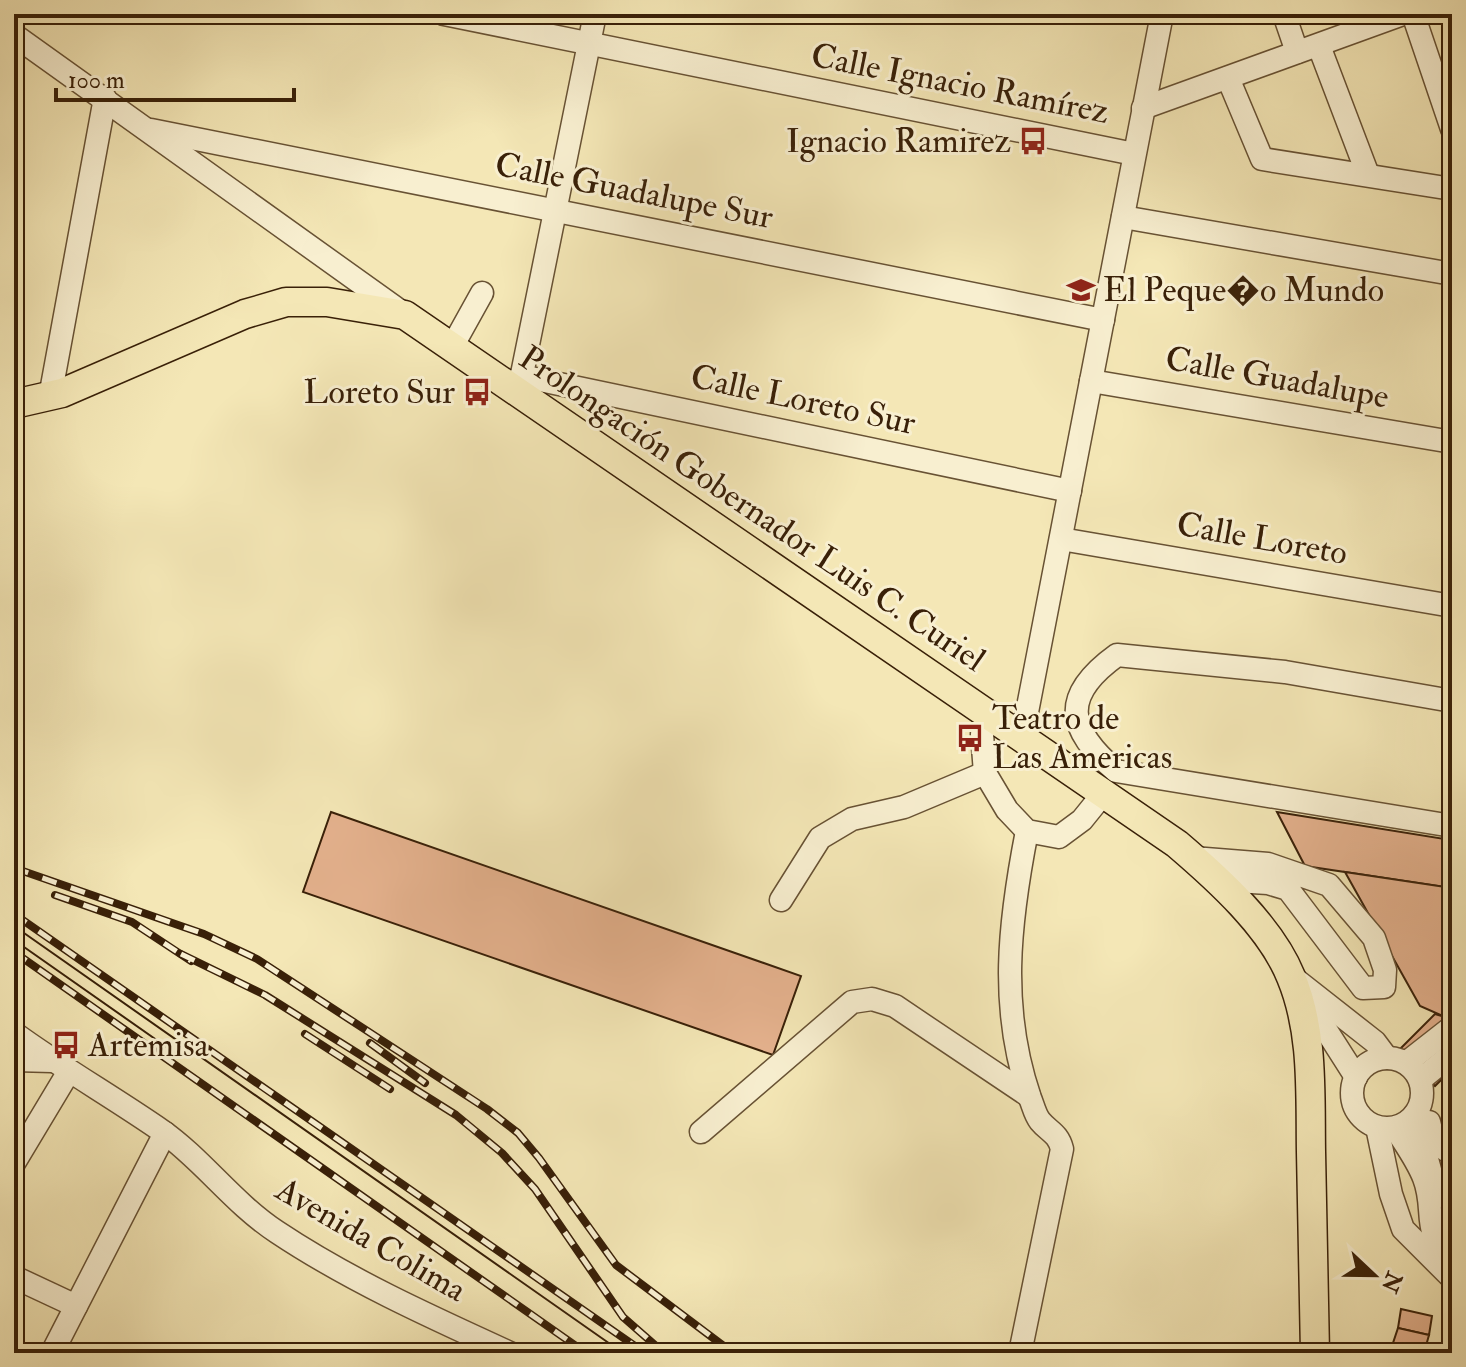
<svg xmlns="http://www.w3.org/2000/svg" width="1466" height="1367" font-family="'IM FELL Double Pica',serif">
	<rect width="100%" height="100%" fill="#f4e7b6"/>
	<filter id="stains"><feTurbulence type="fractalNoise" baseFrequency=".0025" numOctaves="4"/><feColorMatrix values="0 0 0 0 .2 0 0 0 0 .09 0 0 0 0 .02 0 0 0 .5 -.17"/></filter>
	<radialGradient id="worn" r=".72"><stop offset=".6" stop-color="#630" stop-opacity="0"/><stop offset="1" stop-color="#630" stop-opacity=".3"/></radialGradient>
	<g fill="#e4b18d" stroke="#392008" stroke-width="2">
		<polygon points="331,812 801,976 773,1055 303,892"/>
		<polygon points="1277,812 1451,840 1452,888 1305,866"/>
		<polygon points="1345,872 1452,888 1452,978 1445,1017 1420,1006"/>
		<polygon points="1446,1012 1452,1018 1452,1069 1435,1086 1399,1050 1435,1014 1445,1017"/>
		<polygon points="1401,1309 1432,1316 1429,1335 1398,1328"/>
		<polygon points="1398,1328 1429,1335 1424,1353 1392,1346"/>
	</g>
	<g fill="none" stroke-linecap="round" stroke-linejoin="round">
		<defs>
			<g id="minor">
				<polyline points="444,14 1134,154"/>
				<polyline points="1284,14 1297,52"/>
				<polyline points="1413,14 1452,129"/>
				<polyline points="14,35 404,314"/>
				<polyline points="1319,46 1368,175"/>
				<polyline points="1228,78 1262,159 1452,189"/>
				<polyline points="1143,108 1403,14"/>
				<polyline points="151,130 1103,320"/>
				<polyline points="1123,217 1452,274"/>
				<polyline points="452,347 482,293"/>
				<polyline points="521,376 1070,491"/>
				<polyline points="1091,381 1452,442"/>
				<polyline points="519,389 595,14"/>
				<polyline points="50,397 105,98"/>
				<polyline points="1061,539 1452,606"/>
				<path d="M1452 701 1285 672 1117 655C1060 696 1067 729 1116 771L1452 826"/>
				<polyline points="989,716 982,734 985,773 1007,810 1027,831 1059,837 1082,820 1103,794"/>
				<polyline points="1022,738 1162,14"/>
				<polyline points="1193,858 1268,864 1329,885 1374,938 1385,970 1384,987 1363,988 1288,889 1268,883 1219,880"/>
				<polyline points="781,900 820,838 852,819 904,807 985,773"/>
				<polyline points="1291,976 1375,1042 1387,1058"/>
				<polyline points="1305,997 1356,1077"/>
				<path d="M14 1033C62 1068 113 1097 162 1131 202 1159 234 1204 277 1232 349 1280 431 1317 510 1353"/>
				<circle cx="1387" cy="1093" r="35"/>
				<polyline points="14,1060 52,1061"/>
				<polyline points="1406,1063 1452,1027"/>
				<polyline points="1420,1080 1452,1054"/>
				<polyline points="1415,1115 1433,1181 1452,1204"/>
				<polyline points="1429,1122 1434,1142 1452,1154"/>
				<polyline points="1377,1127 1391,1194 1403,1229 1452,1278"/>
				<path d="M1395 1128C1405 1144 1417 1160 1424 1178 1437 1211 1420 1232 1452 1259"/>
				<polyline points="701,1132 852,1002 872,999 895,1006 1029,1096"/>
				<polyline points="14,1163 68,1073"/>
				<polyline points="14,1277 76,1306"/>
				<polyline points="52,1353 165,1133"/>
				<path d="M1020 1353 1062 1149C1058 1133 1049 1132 1040 1121 1035 1115 1033 1105 1030 1098 999 1008 1009 923 1027 831"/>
			</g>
			<path id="major" d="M14 404 62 393 245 314 286 302H327L405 315 1177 844C1218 879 1271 927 1291 977 1314 1032 1310 1094 1311 1152 1312 1219 1314 1286 1315 1353"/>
		</defs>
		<use href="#minor" stroke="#685234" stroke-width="25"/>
		<use href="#major" stroke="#392008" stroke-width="31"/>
		<use href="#minor" stroke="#f8efd0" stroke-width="22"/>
		<use href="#major" stroke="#f4e7b6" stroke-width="28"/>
		<g stroke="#392008" stroke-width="2">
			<polyline points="14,926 623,1353"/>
			<polyline points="14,940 178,1055"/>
		</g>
		<defs>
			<g id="rail">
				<polyline points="14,868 204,934 257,959 487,1109 518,1133 539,1158 616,1265 733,1353"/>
				<polyline points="55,895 132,922 191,961"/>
				<polyline points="14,914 645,1353"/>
				<polyline points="14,952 586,1353"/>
				<polyline points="181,954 265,995 456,1115 502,1153 535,1189 623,1317 664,1353"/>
				<polyline points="305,1034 390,1089"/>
				<polyline points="370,1043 425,1083"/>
			</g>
		</defs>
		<use href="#rail" stroke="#392008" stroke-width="8"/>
		<use href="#rail" stroke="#f8efd0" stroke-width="5" stroke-dasharray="15" stroke-linecap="butt"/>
	</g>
	<defs>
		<symbol id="bus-bare" viewBox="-9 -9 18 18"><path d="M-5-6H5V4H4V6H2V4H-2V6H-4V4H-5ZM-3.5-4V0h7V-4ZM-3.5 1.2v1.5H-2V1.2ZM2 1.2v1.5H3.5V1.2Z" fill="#8f2418" stroke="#f8efd0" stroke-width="2.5" paint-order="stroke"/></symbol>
		<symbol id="school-bare" viewBox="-9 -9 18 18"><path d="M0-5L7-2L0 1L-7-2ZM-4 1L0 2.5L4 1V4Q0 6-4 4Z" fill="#8f2418" stroke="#f8efd0" stroke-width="2.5" paint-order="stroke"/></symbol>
	</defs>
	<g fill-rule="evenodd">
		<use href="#bus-bare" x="1013" y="121" width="40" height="40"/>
		<use href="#school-bare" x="1061" y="270" width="40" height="40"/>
		<use href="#bus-bare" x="457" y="372" width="40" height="40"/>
		<use href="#bus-bare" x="950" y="718" width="40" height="40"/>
		<use href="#bus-bare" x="46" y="1025" width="40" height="40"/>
	</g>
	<g text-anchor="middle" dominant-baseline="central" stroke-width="6" stroke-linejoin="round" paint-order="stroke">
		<g font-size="34" fill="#392008" stroke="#f8efd0">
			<text transform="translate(960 84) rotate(11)">Calle Ignacio Ramírez</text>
			<text transform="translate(634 191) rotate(11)">Calle Guadalupe Sur</text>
			<text transform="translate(1277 378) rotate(10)">Calle Guadalupe</text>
			<text transform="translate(803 400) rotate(12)">Calle Loreto Sur</text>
			<text transform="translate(752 509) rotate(34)">Prolongación Gobernador Luis C. Curiel</text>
			<text transform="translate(1262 539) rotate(10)">Calle Loreto</text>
			<text transform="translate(371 1240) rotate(30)">Avenida Colima</text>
		</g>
		<g font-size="34" fill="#392008" stroke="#f8efd0" text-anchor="start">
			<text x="1011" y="141" text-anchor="end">Ignacio Ramirez</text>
			<text x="1103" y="290">El Peque�o Mundo</text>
			<text x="455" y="392" text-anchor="end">Loreto Sur</text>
			<text x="992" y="718">Teatro de<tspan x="992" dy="39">Las Americas</tspan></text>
			<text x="88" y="1045">Artemisa</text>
		</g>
	</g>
	<rect width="1466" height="1367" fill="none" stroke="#f4e7b6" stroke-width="48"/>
	<rect x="16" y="16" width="1434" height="1335" fill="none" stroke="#392008" stroke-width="4"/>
	<rect x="24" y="24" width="1418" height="1319" fill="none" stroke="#392008" stroke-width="2"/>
	<g transform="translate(1374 1275) rotate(112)" stroke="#f8efd0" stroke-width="6" paint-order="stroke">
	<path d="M0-6L14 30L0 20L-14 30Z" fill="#392008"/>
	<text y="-12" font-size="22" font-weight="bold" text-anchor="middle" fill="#392008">N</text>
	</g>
	<path d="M56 88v12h238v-12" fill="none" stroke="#392008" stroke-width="4"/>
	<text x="68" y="88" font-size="24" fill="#392008" stroke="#f8efd0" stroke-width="6" paint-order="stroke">100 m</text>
	<rect width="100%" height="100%" filter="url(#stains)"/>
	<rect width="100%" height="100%" fill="url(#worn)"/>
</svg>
